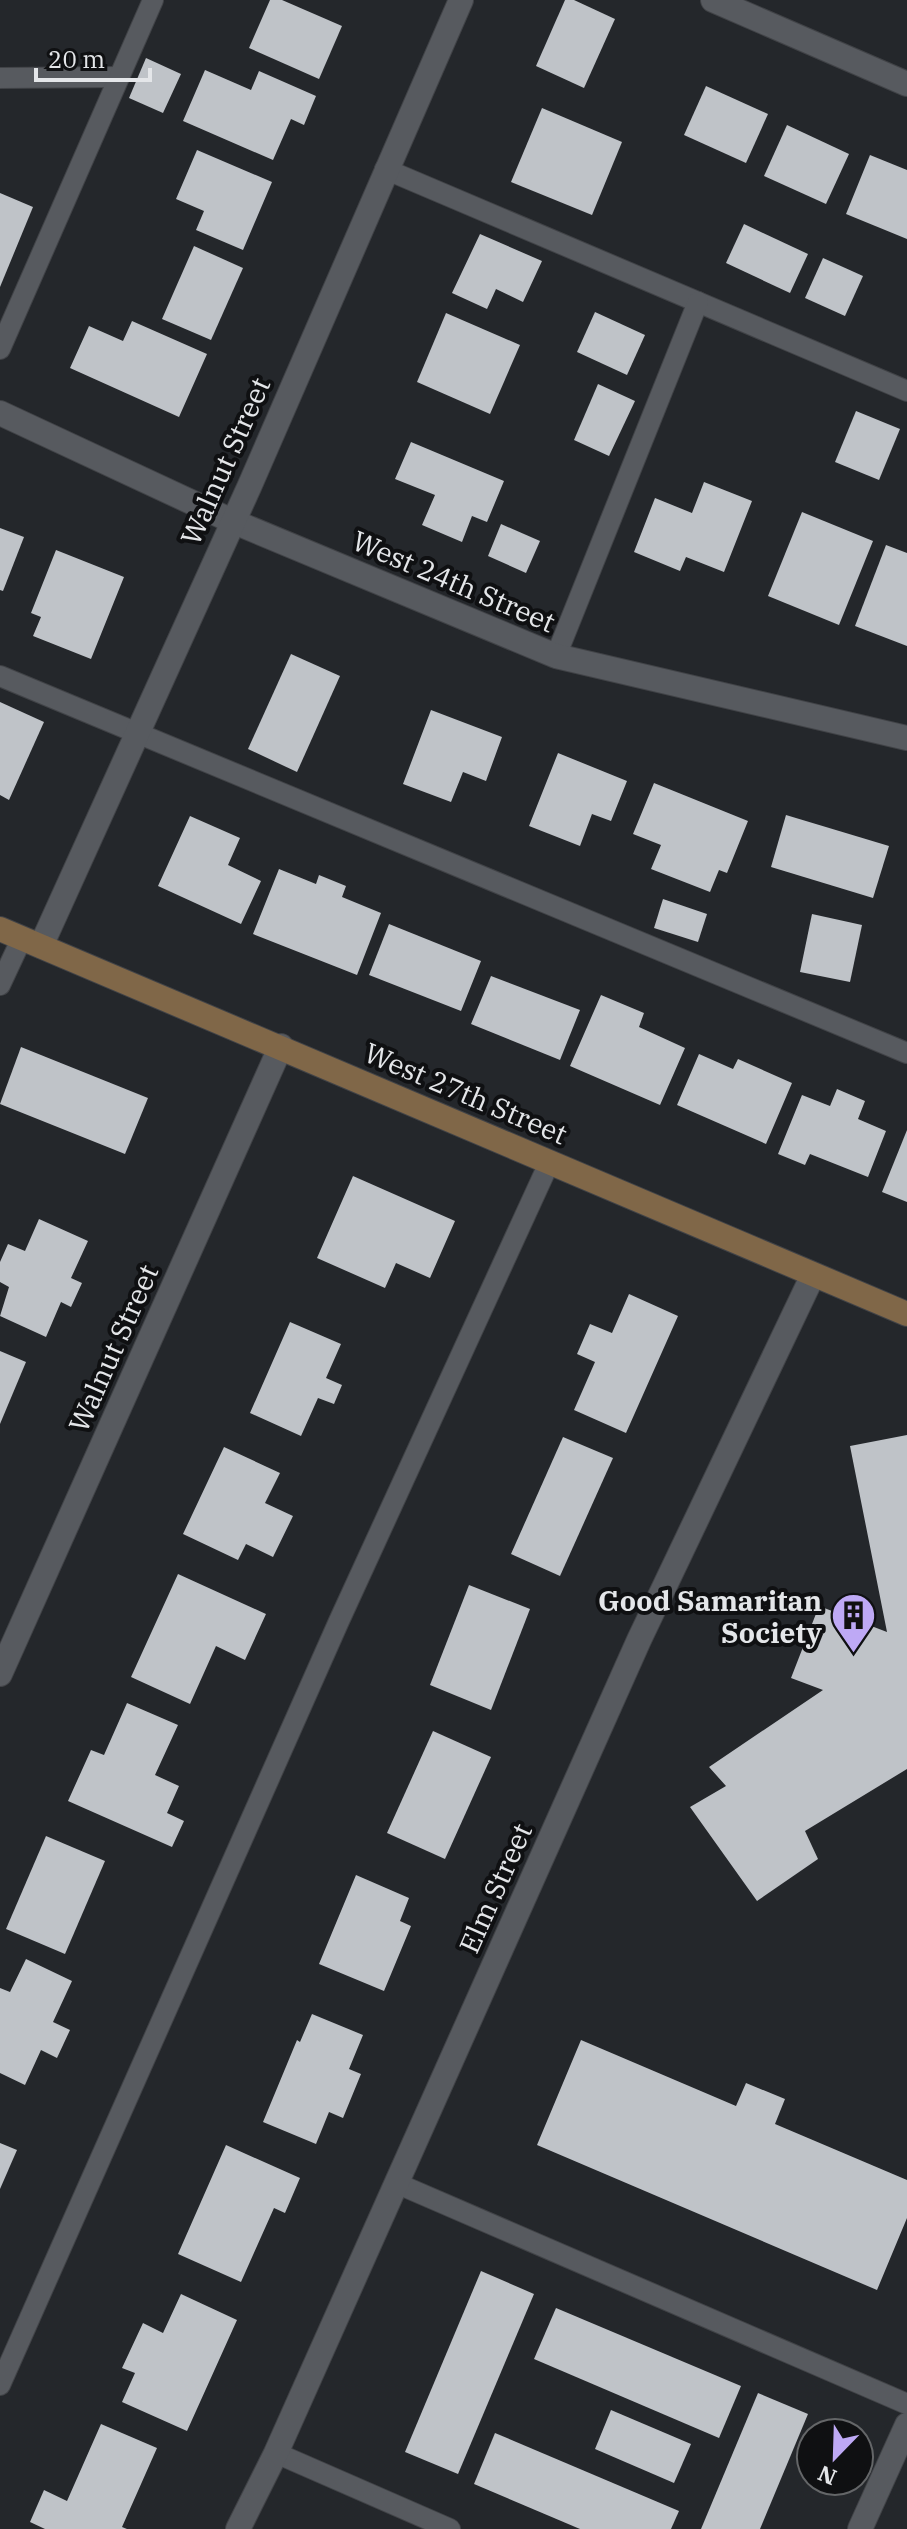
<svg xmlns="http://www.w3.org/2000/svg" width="907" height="2529" font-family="'IBM Plex Serif',serif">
	<rect width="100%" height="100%" fill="#24272b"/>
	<g fill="#bfc3c8">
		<polygon points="270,0 282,0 342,26 319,79 249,48"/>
		<polygon points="565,0 574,0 615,19 584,88 536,66"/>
		<polygon points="146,58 181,74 163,113 129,98"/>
		<polygon points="205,70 251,90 259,71 316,96 304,125 291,119 273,160 183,121"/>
		<polygon points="706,86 768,114 746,163 684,135"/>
		<polygon points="542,108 622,142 592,215 511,182"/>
		<polygon points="787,125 849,154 826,204 764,176"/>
		<polygon points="197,150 272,182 243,250 196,230 204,211 176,199"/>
		<polygon points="870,155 907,170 907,239 846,214"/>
		<polygon points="0,193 33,207 0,287"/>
		<polygon points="744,224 808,254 790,293 726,263"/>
		<polygon points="480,234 542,261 523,302 496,289 487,309 452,293"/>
		<polygon points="194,246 243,268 211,340 162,319"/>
		<polygon points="823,258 863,276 845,316 805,298"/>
		<polygon points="595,312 645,335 627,375 577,352"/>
		<polygon points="446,313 520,345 490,414 417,382"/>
		<polygon points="132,321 207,354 179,417 70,368 89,326 123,341"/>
		<polygon points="598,384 635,401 609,456 574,440"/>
		<polygon points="856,411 900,429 879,480 835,462"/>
		<polygon points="411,442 504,481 487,522 472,516 462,542 422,525 435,495 395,479"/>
		<polygon points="704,482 752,501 724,572 686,557 680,571 634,552 655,498 692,513"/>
		<polygon points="802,512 873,541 839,625 768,596"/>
		<polygon points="501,524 540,541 526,573 488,556"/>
		<polygon points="0,528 24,537 3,591 0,590"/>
		<polygon points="886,545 907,553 907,646 855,626"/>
		<polygon points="56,550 124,577 91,659 33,636 41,617 31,613"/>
		<polygon points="291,654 340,676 297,772 248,749"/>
		<polygon points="0,702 44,722 9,800 0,795"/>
		<polygon points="431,710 502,737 486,781 463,772 451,802 403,784"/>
		<polygon points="558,753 627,781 611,821 592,814 580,846 529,826"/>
		<polygon points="654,783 748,821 727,873 719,870 710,892 651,869 661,845 633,834"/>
		<polygon points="786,815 889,846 873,898 771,867"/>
		<polygon points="190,816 240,838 228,865 261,881 241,924 158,886"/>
		<polygon points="279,869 316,884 319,875 346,886 342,897 381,913 357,975 253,934"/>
		<polygon points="663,899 707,914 698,942 654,928"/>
		<polygon points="812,914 862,925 850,982 800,972"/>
		<polygon points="389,924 481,961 461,1011 369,975"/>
		<polygon points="491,976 580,1010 560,1060 471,1024"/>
		<polygon points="601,995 644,1013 639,1027 685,1048 660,1105 570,1066"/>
		<polygon points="21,1047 148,1098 125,1154 0,1104"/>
		<polygon points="699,1054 733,1069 738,1059 792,1083 766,1144 677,1105"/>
		<polygon points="837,1089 865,1101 858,1119 886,1131 868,1177 810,1154 805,1165 778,1154 802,1095 830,1106"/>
		<polygon points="907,1130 907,1202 882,1192"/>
		<polygon points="353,1176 455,1221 430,1278 396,1263 385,1288 317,1258"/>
		<polygon points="39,1219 88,1241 71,1278 82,1283 71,1307 61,1302 46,1337 0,1316 9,1287 0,1282 0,1262 8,1244 25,1251"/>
		<polygon points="629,1294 678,1316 626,1433 574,1410 595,1362 577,1354 590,1324 612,1333"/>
		<polygon points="290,1322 341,1344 326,1378 342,1385 334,1404 318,1398 301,1436 250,1413"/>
		<polygon points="0,1351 26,1362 0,1424"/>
		<polygon points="907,1435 907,1769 805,1831 818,1859 757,1901 690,1807 726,1786 709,1767 823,1690 791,1678 819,1606 887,1632 850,1446"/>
		<polygon points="563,1437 613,1458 560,1576 511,1554"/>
		<polygon points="224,1447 280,1473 265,1503 293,1516 273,1557 246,1544 238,1560 183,1534"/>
		<polygon points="178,1574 266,1614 245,1660 216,1646 190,1704 131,1677"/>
		<polygon points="469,1585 530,1609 491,1710 430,1685"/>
		<polygon points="127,1703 178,1725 155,1775 179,1786 167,1813 184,1821 172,1847 68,1801 91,1750 104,1755"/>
		<polygon points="433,1731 491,1757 445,1859 387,1833"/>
		<polygon points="46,1836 105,1861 65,1954 6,1929"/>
		<polygon points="356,1875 409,1898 400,1921 411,1926 384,1991 319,1964"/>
		<polygon points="26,1959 72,1981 53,2022 70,2030 57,2058 41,2050 25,2085 0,2073 0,1988 10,1992"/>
		<polygon points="312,2014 363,2035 349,2069 361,2074 343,2118 329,2112 316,2144 263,2122 297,2040 300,2042"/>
		<polygon points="581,2040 736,2106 746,2083 785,2099 775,2124 907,2180 907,2218 877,2290 537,2145"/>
		<polygon points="0,2143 17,2150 0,2189"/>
		<polygon points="226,2145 300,2178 285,2213 274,2208 241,2282 178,2254"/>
		<polygon points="481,2271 534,2294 458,2474 405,2452"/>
		<polygon points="181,2294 237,2320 187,2431 122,2402 135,2373 122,2368 143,2323 163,2333"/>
		<polygon points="556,2308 741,2386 719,2438 534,2359"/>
		<polygon points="758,2393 808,2414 760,2529 701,2529"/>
		<polygon points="611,2410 691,2444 674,2483 595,2449"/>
		<polygon points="101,2424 157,2448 122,2527 127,2529 45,2529 30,2522 44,2490 67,2501"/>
		<polygon points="495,2433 679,2511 671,2529 580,2529 474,2484"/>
	</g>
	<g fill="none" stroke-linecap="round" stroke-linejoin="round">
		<defs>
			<g id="service">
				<polyline points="0,78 119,77"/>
				<polyline points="385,169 907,391"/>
				<polyline points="0,349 153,0"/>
				<polyline points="556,656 698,302"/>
				<polyline points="0,676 907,1053"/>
				<polyline points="0,985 22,938"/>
				<polyline points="396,2183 907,2404"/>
				<polyline points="0,2385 339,1621 550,1161"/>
				<polyline points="276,2453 450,2529"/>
			</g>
			<g id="minor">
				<polyline points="713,0 907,84"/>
				<polyline points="0,413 232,521 556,656 907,738"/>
				<polyline points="41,946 250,485 461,0"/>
				<polyline points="0,1674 281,1046"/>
				<polyline points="238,2529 276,2453 639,1640 813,1275"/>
				<polyline points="860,2529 907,2425"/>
			</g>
			<polyline id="secondary" points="0,929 907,1314"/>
		</defs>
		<use href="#service" stroke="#414347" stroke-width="22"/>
		<use href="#minor" stroke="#414347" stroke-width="26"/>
		<use href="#secondary" stroke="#414347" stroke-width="26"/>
		<use href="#service" stroke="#575a5f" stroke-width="20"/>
		<use href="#minor" stroke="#575a5f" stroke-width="24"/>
		<use href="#secondary" stroke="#806748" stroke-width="24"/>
	</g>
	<defs>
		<symbol id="building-pin" viewBox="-11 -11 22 30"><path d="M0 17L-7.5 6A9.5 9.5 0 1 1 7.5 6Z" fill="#bea9f5" stroke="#0f1012"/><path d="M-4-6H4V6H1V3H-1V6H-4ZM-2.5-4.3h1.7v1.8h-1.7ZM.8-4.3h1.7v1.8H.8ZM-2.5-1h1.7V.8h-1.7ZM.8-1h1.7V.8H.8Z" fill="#111"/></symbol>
	</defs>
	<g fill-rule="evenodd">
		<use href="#building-pin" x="828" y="1590" width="51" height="69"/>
	</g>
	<g text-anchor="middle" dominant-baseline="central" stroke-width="8" stroke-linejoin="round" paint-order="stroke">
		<g font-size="28" fill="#e4e6e9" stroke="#0f1012">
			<text transform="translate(225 461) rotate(-66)">Walnut Street</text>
			<text transform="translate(454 581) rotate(23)">West 24th Street</text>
			<text transform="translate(466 1093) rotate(23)">West 27th Street</text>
			<text transform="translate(113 1348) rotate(-66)">Walnut Street</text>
			<text transform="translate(495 1888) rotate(-66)">Elm Street</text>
		</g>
		<g font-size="28" font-weight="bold" fill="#e4e6e9" stroke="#0f1012" text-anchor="end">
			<text x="822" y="1600">Good Samaritan<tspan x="822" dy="32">Society</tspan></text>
		</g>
	</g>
	<g transform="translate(835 2457) rotate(203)"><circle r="38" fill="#0f1012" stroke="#646668" stroke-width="2"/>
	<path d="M0-6L14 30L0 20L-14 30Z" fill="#bea9f5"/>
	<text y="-12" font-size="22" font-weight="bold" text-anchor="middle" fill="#e4e6e9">N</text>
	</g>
	<path d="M36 68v12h114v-12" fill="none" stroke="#e4e6e9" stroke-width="4"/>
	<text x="48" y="68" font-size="24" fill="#e4e6e9" stroke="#0f1012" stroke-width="6" paint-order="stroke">20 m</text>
</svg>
